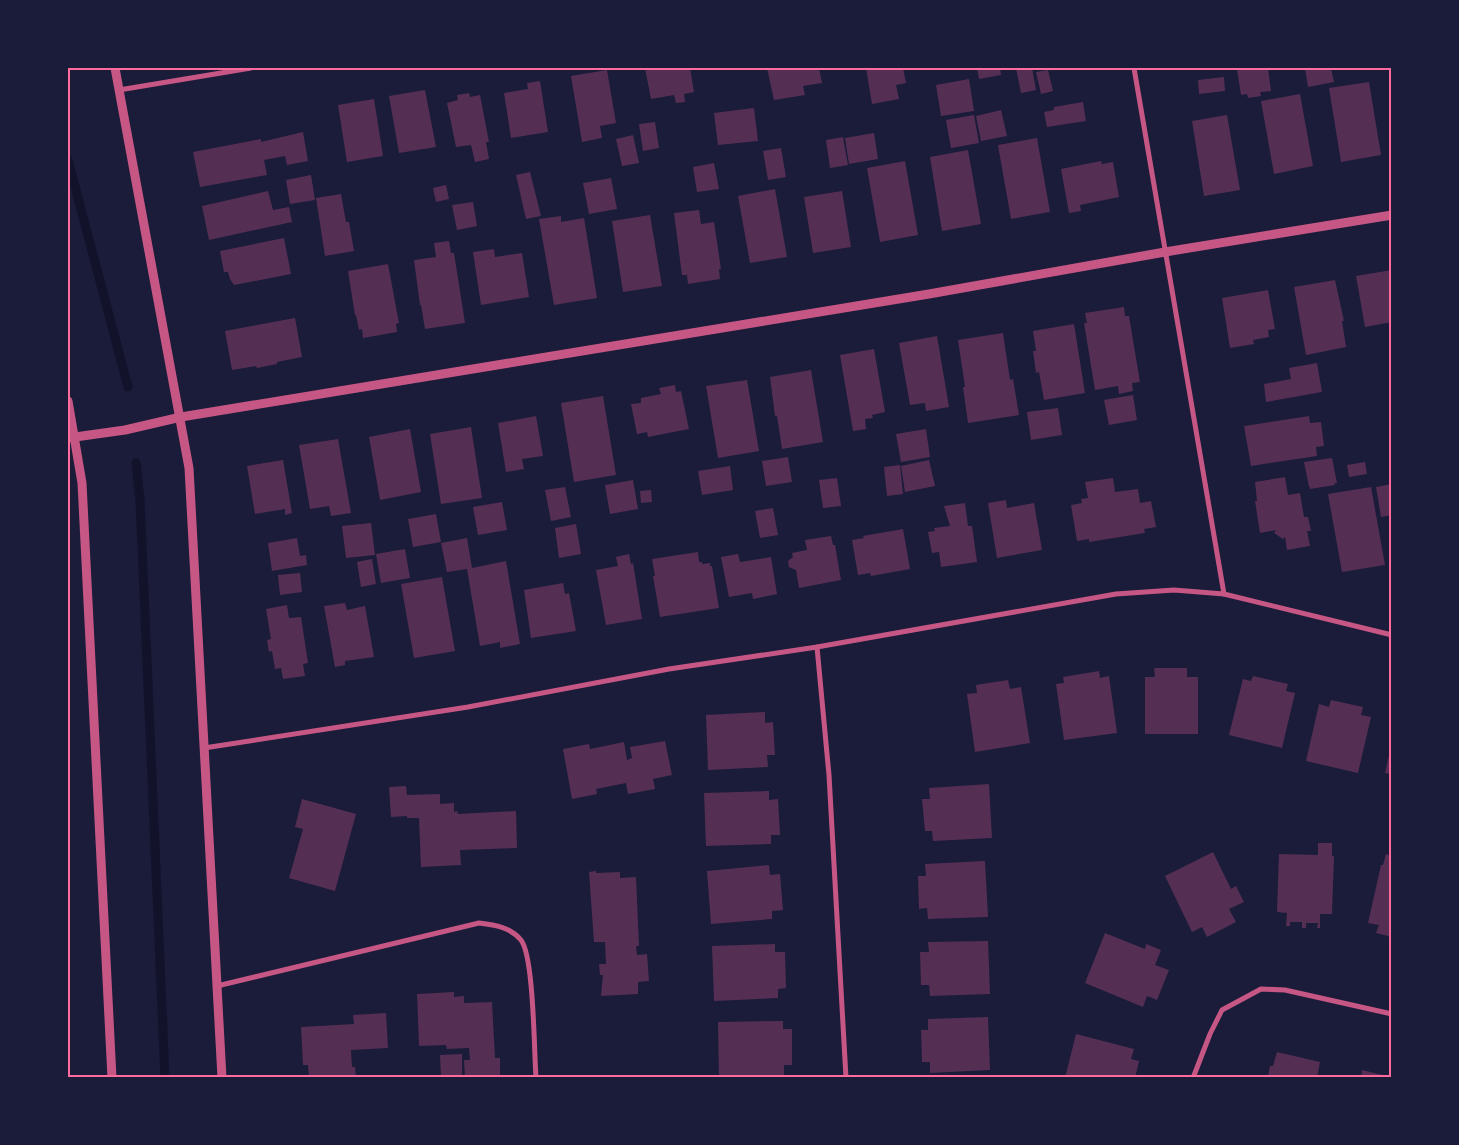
<svg xmlns="http://www.w3.org/2000/svg" width="1459" height="1145" font-family="'DejaVu Sans',sans-serif">
	<rect width="100%" height="100%" fill="#1b1b3a"/>
	<g fill="none" stroke-linecap="round" stroke-linejoin="round">
		<g stroke="#12122b" stroke-width="9">
			<polyline points="68,160 128,387"/>
			<polyline points="136,463 140,500 165,1078"/>
		</g>
	</g>
	<g fill="#542f53">
		<polygon points="645,68 690,68 694,92 684,94 685,102 676,103 674,95 651,99"/>
		<polygon points="767,68 819,68 822,83 803,86 805,95 774,100"/>
		<polygon points="866,68 903,68 906,83 896,85 899,99 872,104"/>
		<polygon points="977,68 1000,68 1001,75 979,79"/>
		<polygon points="1016,68 1032,68 1036,90 1021,93"/>
		<polygon points="1247,68 1268,68 1271,91 1260,92 1261,96 1248,98 1247,94 1241,95 1237,69"/>
		<polygon points="1305,68 1331,68 1334,82 1308,87"/>
		<polygon points="607,70 616,123 600,126 602,138 582,142 571,76"/>
		<polygon points="1048,70 1053,91 1041,94 1036,72"/>
		<polygon points="1224,77 1225,91 1199,94 1198,80"/>
		<polygon points="969,79 974,111 941,116 936,85"/>
		<polygon points="540,81 548,132 511,138 504,93 528,89 527,83"/>
		<polygon points="1369,82 1381,155 1341,162 1329,88"/>
		<polygon points="425,90 436,147 399,153 389,96"/>
		<polygon points="469,93 470,97 480,95 489,142 486,142 489,159 475,162 471,145 456,147 447,103 458,100 457,95"/>
		<polygon points="1300,94 1313,166 1274,174 1261,101"/>
		<polygon points="374,99 383,156 347,162 338,105"/>
		<polygon points="1083,102 1086,121 1047,127 1044,112 1054,110 1054,107"/>
		<polygon points="754,108 758,141 718,145 714,113"/>
		<polygon points="1001,110 1007,136 981,141 976,116"/>
		<polygon points="974,115 979,143 951,148 946,120"/>
		<polygon points="1227,115 1240,190 1204,196 1192,121"/>
		<polygon points="655,122 659,148 643,151 639,124"/>
		<polygon points="303,132 308,161 287,165 285,156 264,160 267,175 200,187 193,152 261,139 261,142"/>
		<polygon points="874,133 878,159 849,164 845,138"/>
		<polygon points="633,135 639,163 622,166 616,139"/>
		<polygon points="843,137 848,165 830,168 826,140"/>
		<polygon points="1037,138 1050,212 1011,219 998,145"/>
		<polygon points="781,148 786,177 768,180 763,151"/>
		<polygon points="968,150 981,224 942,231 930,157"/>
		<polygon points="905,161 918,235 880,242 867,168"/>
		<polygon points="1101,161 1102,164 1113,162 1119,197 1080,205 1081,211 1069,213 1061,169"/>
		<polygon points="714,163 719,189 697,192 693,167"/>
		<polygon points="530,172 541,216 526,219 516,175"/>
		<polygon points="311,175 315,200 290,204 286,180"/>
		<polygon points="611,178 617,209 589,214 583,183"/>
		<polygon points="446,185 449,199 436,202 433,188"/>
		<polygon points="775,189 787,257 750,263 738,196"/>
		<polygon points="268,191 273,210 289,207 292,222 209,240 202,206"/>
		<polygon points="842,191 851,247 813,253 804,197"/>
		<polygon points="341,194 346,222 349,222 354,251 325,256 316,198"/>
		<polygon points="473,202 477,226 457,230 452,205"/>
		<polygon points="699,210 701,224 714,222 721,269 719,269 720,279 688,284 687,275 682,275 674,213"/>
		<polygon points="650,215 662,286 623,292 612,221"/>
		<polygon points="561,216 561,222 584,218 597,298 554,305 539,219"/>
		<polygon points="284,238 291,274 234,285 230,279 228,272 224,272 220,251"/>
		<polygon points="449,241 451,253 454,253 465,323 425,329 421,305 420,305 414,260 436,257 434,243"/>
		<polygon points="494,249 495,257 522,253 529,297 481,305 473,252"/>
		<polygon points="388,264 399,323 396,324 397,332 363,338 362,329 359,330 356,315 355,315 348,271"/>
		<polygon points="1392,270 1392,322 1365,327 1356,276"/>
		<polygon points="1335,280 1344,321 1342,321 1346,347 1306,355 1294,287"/>
		<polygon points="1268,290 1275,329 1268,330 1269,337 1253,340 1254,344 1230,348 1222,298"/>
		<polygon points="1124,307 1125,316 1129,316 1140,382 1132,383 1133,391 1119,394 1118,386 1095,390 1084,323 1087,323 1085,313"/>
		<polygon points="295,318 302,357 277,362 277,364 257,368 256,366 232,370 225,331"/>
		<polygon points="1074,324 1085,393 1044,400 1039,372 1036,373 1033,351 1036,351 1033,331"/>
		<polygon points="1003,333 1010,380 1013,379 1019,415 968,423 963,387 965,387 958,340"/>
		<polygon points="937,336 949,407 926,411 925,403 910,405 899,343"/>
		<polygon points="874,349 885,412 872,415 873,418 865,419 866,429 853,431 840,355"/>
		<polygon points="1317,363 1322,392 1266,402 1264,384 1291,379 1289,368"/>
		<polygon points="811,370 823,442 782,449 777,416 775,416 770,377"/>
		<polygon points="747,380 759,451 718,458 706,386"/>
		<polygon points="675,385 676,392 681,391 689,429 648,437 647,432 637,434 631,404 641,403 641,398 661,394 659,388"/>
		<polygon points="1133,395 1137,420 1109,425 1104,400"/>
		<polygon points="603,396 616,475 574,482 561,403"/>
		<polygon points="1058,408 1062,435 1031,440 1027,412"/>
		<polygon points="536,416 543,456 522,459 524,469 506,472 498,423"/>
		<polygon points="1309,416 1310,423 1321,422 1324,446 1316,447 1317,456 1251,466 1244,426"/>
		<polygon points="471,427 482,498 441,504 430,434"/>
		<polygon points="410,429 421,492 380,500 369,437"/>
		<polygon points="926,429 930,457 901,462 896,434"/>
		<polygon points="338,439 351,513 331,516 329,506 310,509 299,445"/>
		<polygon points="788,457 792,482 766,486 762,461"/>
		<polygon points="1332,458 1337,483 1334,483 1335,485 1310,489 1310,487 1309,487 1304,462"/>
		<polygon points="283,460 292,513 285,515 285,509 255,514 247,466"/>
		<polygon points="929,460 935,486 905,492 901,466"/>
		<polygon points="1365,462 1367,474 1349,477 1347,465"/>
		<polygon points="900,465 903,494 887,496 884,467"/>
		<polygon points="730,466 733,490 702,495 698,471"/>
		<polygon points="1285,477 1288,495 1300,493 1304,517 1308,517 1311,531 1307,531 1310,546 1287,550 1285,537 1283,539 1274,533 1276,530 1260,533 1255,501 1257,501 1255,482"/>
		<polygon points="837,478 841,506 823,508 819,480"/>
		<polygon points="1113,478 1115,492 1138,489 1140,503 1151,501 1156,527 1144,529 1145,533 1089,542 1089,539 1077,541 1071,505 1082,503 1081,499 1088,498 1085,482"/>
		<polygon points="633,480 638,509 610,514 605,485"/>
		<polygon points="1392,484 1392,515 1381,517 1376,487"/>
		<polygon points="565,487 571,517 551,521 545,490"/>
		<polygon points="1371,487 1385,565 1342,572 1328,494"/>
		<polygon points="651,490 652,502 641,503 640,491"/>
		<polygon points="1006,500 1007,508 1034,503 1042,550 997,558 988,503"/>
		<polygon points="502,502 507,530 478,535 473,507"/>
		<polygon points="965,503 968,526 972,526 977,562 941,567 939,552 932,553 928,532 935,531 934,528 950,526 944,506"/>
		<polygon points="773,508 778,535 760,538 755,511"/>
		<polygon points="436,514 441,542 413,547 408,519"/>
		<polygon points="371,523 375,555 346,558 342,526"/>
		<polygon points="576,524 581,554 559,558 555,528"/>
		<polygon points="903,529 910,569 871,576 870,573 858,575 852,540 864,538 863,536"/>
		<polygon points="831,536 833,545 835,545 841,580 799,588 796,570 789,567 788,561 793,557 792,553 807,550 805,540"/>
		<polygon points="297,538 300,556 306,555 307,565 272,571 268,543"/>
		<polygon points="467,538 472,568 506,561 520,644 500,648 500,642 480,646 467,569 447,572 441,543"/>
		<polygon points="405,549 410,578 381,583 376,554"/>
		<polygon points="698,552 699,562 702,562 702,564 710,563 710,566 712,566 719,608 660,617 653,576 655,576 652,559"/>
		<polygon points="629,554 631,564 633,563 642,619 606,625 596,570 618,566 616,557"/>
		<polygon points="738,554 740,562 771,557 777,594 753,599 752,593 729,597 721,557"/>
		<polygon points="372,559 376,584 361,587 357,562"/>
		<polygon points="300,573 302,592 280,595 278,575"/>
		<polygon points="442,577 455,651 414,658 401,584"/>
		<polygon points="563,583 565,594 569,593 576,631 531,638 524,590"/>
		<polygon points="345,603 347,610 365,606 374,657 345,661 345,665 335,667 324,606"/>
		<polygon points="287,605 289,618 301,617 308,663 303,664 305,676 283,679 281,668 275,669 272,651 269,652 267,640 271,639 266,609"/>
		<polygon points="1154,668 1187,668 1187,677 1198,677 1198,734 1145,734 1145,677 1155,677"/>
		<polygon points="1099,671 1100,678 1109,676 1117,733 1064,740 1056,684 1064,683 1063,677"/>
		<polygon points="1253,676 1288,684 1286,691 1295,693 1282,748 1229,735 1243,679 1251,681"/>
		<polygon points="1008,680 1010,689 1021,687 1030,743 975,752 967,694 977,693 976,685"/>
		<polygon points="1331,700 1363,707 1361,715 1371,717 1358,773 1306,761 1319,704 1329,707"/>
		<polygon points="765,712 765,723 773,722 775,755 767,755 768,767 708,770 706,715"/>
		<polygon points="665,741 672,775 653,779 655,789 628,794 626,783 596,789 597,794 572,799 563,749 589,744 590,749 624,742 627,760 632,758 630,747"/>
		<polygon points="1391,747 1392,747 1392,774 1385,773"/>
		<polygon points="989,784 992,838 933,841 932,831 925,831 922,799 930,799 929,788"/>
		<polygon points="406,786 407,795 440,794 440,804 454,803 454,812 457,811 458,814 516,811 517,848 460,850 461,865 421,867 419,818 407,818 407,816 391,817 389,787"/>
		<polygon points="769,791 769,800 778,799 780,835 771,835 771,844 706,846 704,793"/>
		<polygon points="302,799 356,814 335,891 289,878 303,829 295,827"/>
		<polygon points="1318,843 1332,843 1332,856 1334,856 1332,914 1320,914 1320,928 1317,928 1318,923 1306,923 1306,928 1302,928 1302,922 1290,922 1290,926 1286,926 1287,913 1277,912 1279,854 1318,855"/>
		<polygon points="1213,852 1231,889 1236,886 1244,902 1229,909 1236,922 1207,937 1202,927 1192,932 1165,876"/>
		<polygon points="1386,854 1392,856 1392,937 1376,933 1379,925 1368,923 1381,865 1383,865"/>
		<polygon points="985,861 988,917 928,919 927,908 919,909 918,876 926,876 925,864"/>
		<polygon points="769,865 770,875 780,874 783,910 772,911 772,919 711,924 707,871"/>
		<polygon points="596,871 596,873 620,872 620,878 636,877 639,946 636,946 637,955 647,954 649,981 638,982 638,994 601,996 603,975 600,975 599,964 606,964 605,942 594,942 589,872"/>
		<polygon points="1105,933 1145,949 1146,944 1161,950 1155,965 1169,970 1157,1000 1147,996 1143,1007 1085,983"/>
		<polygon points="988,941 990,994 930,996 929,985 921,985 920,952 929,952 928,942"/>
		<polygon points="775,944 775,952 785,952 786,988 778,989 778,998 714,1001 712,946"/>
		<polygon points="454,992 454,997 464,996 464,1003 492,1002 495,1058 500,1058 500,1078 465,1078 464,1060 470,1060 469,1048 447,1049 446,1045 419,1046 417,994"/>
		<polygon points="386,1013 388,1048 351,1050 352,1067 355,1067 356,1078 309,1078 308,1065 303,1065 301,1027 354,1024 353,1015"/>
		<polygon points="988,1017 990,1070 930,1073 930,1062 922,1062 921,1030 928,1030 928,1019"/>
		<polygon points="783,1021 783,1029 792,1029 792,1065 784,1065 784,1076 719,1078 718,1022"/>
		<polygon points="1076,1034 1134,1049 1131,1059 1139,1061 1135,1078 1065,1078"/>
		<polygon points="1277,1052 1320,1062 1317,1078 1268,1076 1270,1066 1273,1066"/>
		<polygon points="462,1054 462,1076 441,1077 440,1055"/>
		<polygon points="1362,1070 1391,1077 1391,1078 1361,1078"/>
	</g>
	<g fill="none" stroke-linecap="round" stroke-linejoin="round">
		<g stroke="#c65784" stroke-width="5">
			<polyline points="1134,68 1224,594"/>
			<polyline points="119,90 251,68"/>
			<polyline points="817,647 829,775 846,1078"/>
			<polyline points="204,748 468,707 669,669 817,647 1116,594 1174,590 1224,594 1392,635"/>
			<path d="M217 986 479 923C495 925 510 927 521 940 534 957 534 1051 536 1078"/>
			<polyline points="1193,1078 1210,1034 1222,1010 1261,989 1285,990 1392,1014"/>
		</g>
		<g stroke="#c65784" stroke-width="9">
			<polyline points="115,68 189,468 222,1078"/>
			<polyline points="68,401 82,483 112,1078"/>
			<polyline points="68,438 125,430 181,417 929,294 1165,252 1392,215"/>
		</g>
	</g>
	<rect width="1459" height="1145" fill="none" stroke="#1b1b3a" stroke-width="138"/>
	<rect x="69" y="69" width="1321" height="1007" fill="none" stroke="#ff6b9d" stroke-width="2"/>
</svg>
